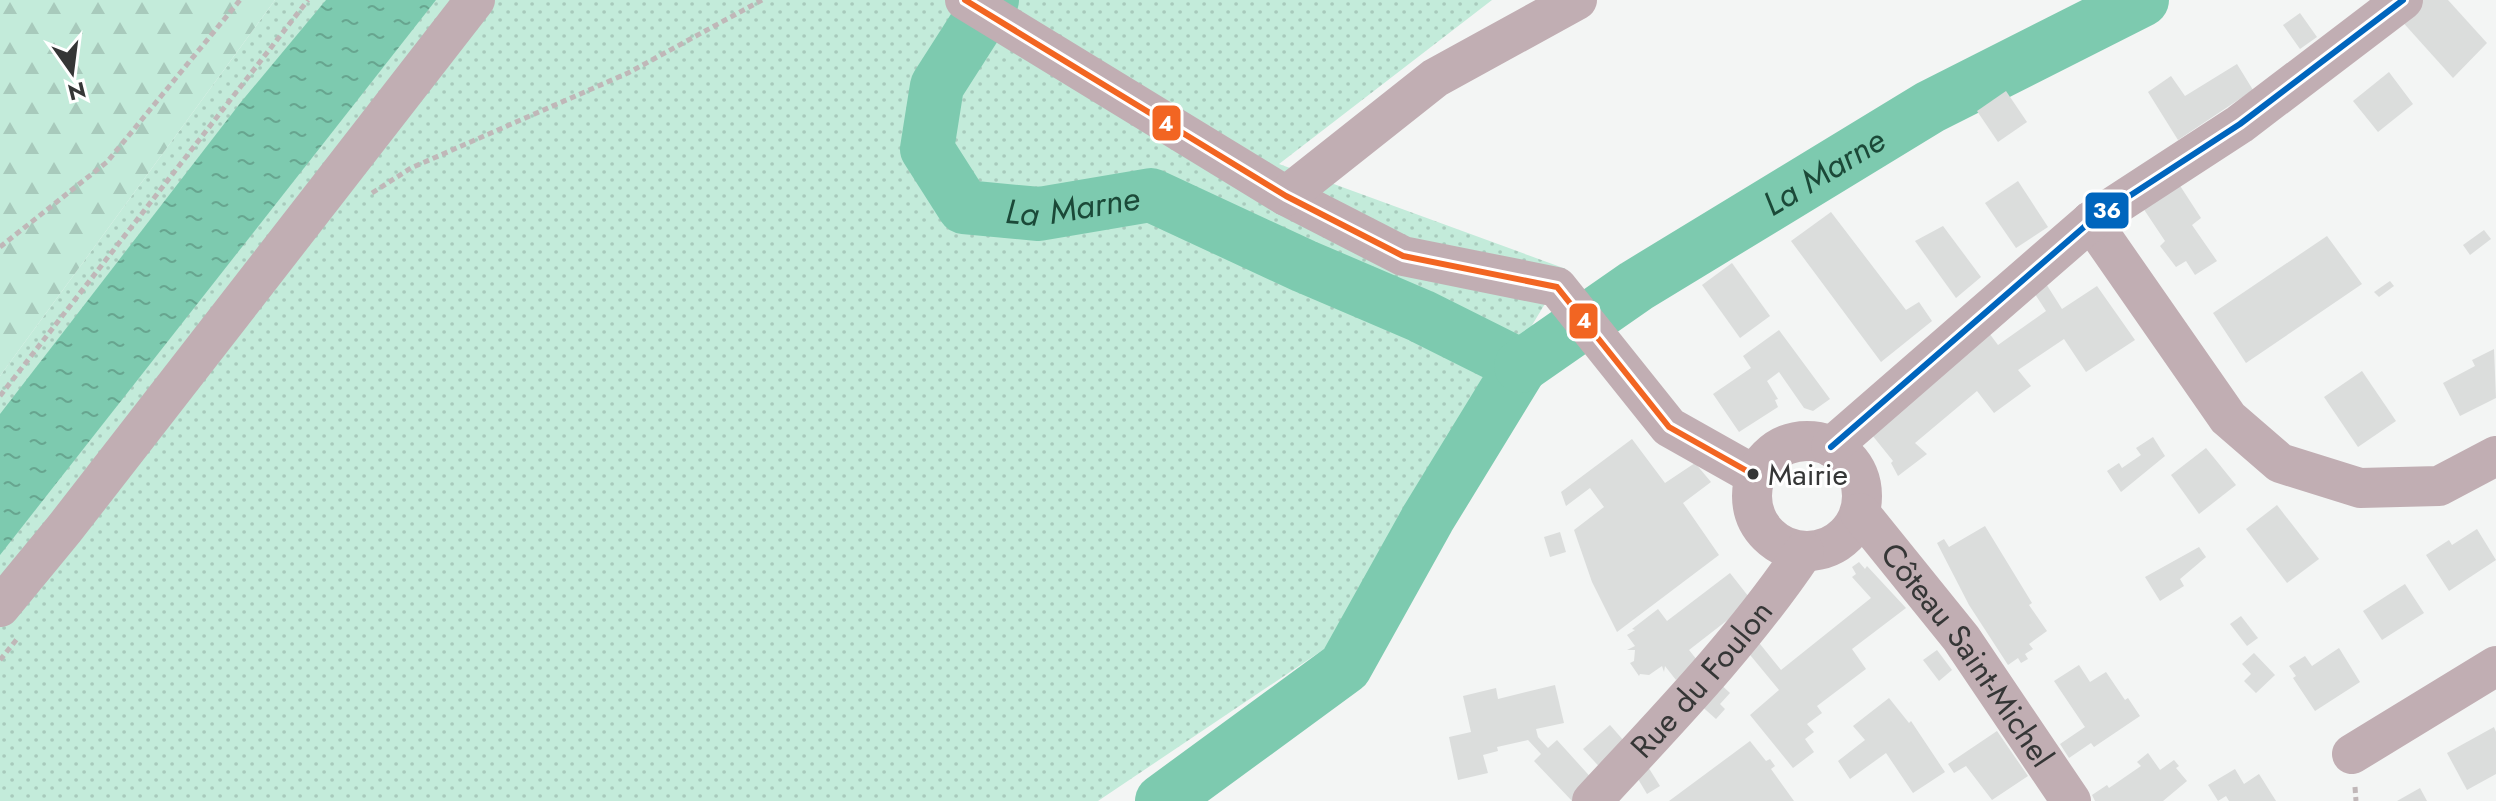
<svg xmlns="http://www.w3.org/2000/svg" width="2496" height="801" font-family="Jost,sans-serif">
	<defs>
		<pattern id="grass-dots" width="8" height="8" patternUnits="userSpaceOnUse" patternTransform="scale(2)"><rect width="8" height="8" fill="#c3ebda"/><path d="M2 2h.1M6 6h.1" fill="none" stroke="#a8cabc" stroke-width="1.8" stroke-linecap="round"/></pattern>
		<pattern id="forest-firs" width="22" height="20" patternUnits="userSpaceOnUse" patternTransform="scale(2)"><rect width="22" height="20" fill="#c3ebda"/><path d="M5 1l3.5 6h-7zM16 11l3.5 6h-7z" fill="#a8cabc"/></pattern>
		<pattern id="water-ripples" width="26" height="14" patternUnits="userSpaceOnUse" patternTransform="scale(2)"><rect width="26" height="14" fill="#7dcaaf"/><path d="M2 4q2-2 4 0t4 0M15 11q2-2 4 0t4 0" fill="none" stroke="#67a58f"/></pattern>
	</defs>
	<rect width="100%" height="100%" fill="#f3f5f4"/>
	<polygon fill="url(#grass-dots)" points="275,0 1492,0 1279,164 1566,269 1345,635 1098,801 0,801 0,376"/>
	<polygon fill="url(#forest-firs)" points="0,0 275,0 0,376"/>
	<polygon fill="url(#water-ripples)" points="326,0 436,0 0,555 0,414 241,102"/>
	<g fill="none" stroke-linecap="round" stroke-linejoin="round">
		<g stroke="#7dcaaf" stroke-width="54">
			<path id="s1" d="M992 0 937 86 927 149 964 207 1039 214 1151 195 1304 266 1421 316 1521 366 1428 518 1345 667 1162 801"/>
			<path id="s2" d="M1521 366 1636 286 1930 107 2142 0"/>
		</g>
	</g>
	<g fill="#dbdddc">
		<polygon points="2423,0 2448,0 2487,43 2453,78 2399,18"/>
		<polygon points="2300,13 2317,37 2300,49 2283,25"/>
		<polygon points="2237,64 2253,90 2178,140 2148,92 2171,76 2185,96"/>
		<polygon points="2389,72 2413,104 2378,132 2353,101"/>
		<polygon points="2006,91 2027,122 1998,142 1977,111"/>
		<polygon points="2175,178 2201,218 2192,225 2217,261 2195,275 2186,261 2176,267 2160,246 2165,241 2137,199"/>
		<polygon points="2018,181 2048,227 2016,248 1985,203"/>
		<polygon points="1831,212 1906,310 1919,302 1932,321 1881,362 1791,241"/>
		<polygon points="1943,226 1981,277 1956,298 1915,241"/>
		<polygon points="2484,230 2491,239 2470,255 2463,245"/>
		<polygon points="2327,236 2362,284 2246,363 2213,313"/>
		<polygon points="1732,263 1770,316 1740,338 1702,285"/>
		<polygon points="2043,279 2062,309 2097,286 2135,340 2086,372 2064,339 2018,370 2031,386 1994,413 1977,391 1915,443 1927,454 1898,476 1891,463 1893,461 1868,430 1983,325 1998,345 2046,311 2031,288"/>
		<polygon points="2390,281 2394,286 2379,297 2374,292"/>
		<polygon points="1779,330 1830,399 1813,411 1804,408 1779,372 1767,381 1778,399 1775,400 1778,407 1739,432 1713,394 1751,368 1743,356"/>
		<polygon points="2494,349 2496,398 2460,416 2443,383 2475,366 2472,360"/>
		<polygon points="2362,371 2396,421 2358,447 2324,397"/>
		<polygon points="2153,437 2165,456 2121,492 2107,471 2119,463 2122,468 2141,455 2136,448"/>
		<polygon points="1632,439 1665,483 1695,463 1711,482 1683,503 1719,555 1617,632 1592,582 1574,530 1604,507 1590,488 1566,506 1561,492"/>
		<polygon points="2206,448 2236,485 2199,514 2171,475"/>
		<polygon points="2277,505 2319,559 2287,583 2246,529"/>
		<polygon points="1985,526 2032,603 2029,605 2047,631 2029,644 2033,649 2025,654 2028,659 2021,663 2018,658 2008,665 1969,605 1937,543 1944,539 1949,547"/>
		<polygon points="2477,529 2496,560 2449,591 2426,555 2449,540 2452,545"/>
		<polygon points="1560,532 1566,552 1550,557 1544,537"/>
		<polygon points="2199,547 2206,557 2180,579 2184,586 2160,601 2145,577"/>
		<polygon points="1859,562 1865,569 1867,566 1906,608 1852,649 1866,669 1817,706 1822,713 1807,724 1814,732 1805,739 1814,752 1793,768 1750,715 1779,690 1746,650 1756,639 1781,670 1871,598 1852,577 1856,574 1852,567"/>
		<polygon points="1730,573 1752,601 1689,650 1701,665 1697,664 1676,680 1665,666 1664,672 1662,666 1649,675 1640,674 1639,676 1630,663 1634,661 1635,650 1627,650 1635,646 1627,635 1635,630 1632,629 1658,609 1667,621"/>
		<polygon points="2405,584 2424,613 2382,640 2363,611"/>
		<polygon points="2241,616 2258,638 2247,646 2230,624"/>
		<polygon points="2339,648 2360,682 2315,711 2293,678 2296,676 2289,666 2305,656 2312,666"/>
		<polygon points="1937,650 1952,670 1939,681 1923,660"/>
		<polygon points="2254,653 2275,675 2256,693 2244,681 2251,674 2242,664"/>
		<polygon points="2079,665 2090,682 2106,672 2125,700 2128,698 2140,716 2094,747 2091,743 2069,758 2060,744 2085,727 2054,681"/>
		<polygon points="1717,681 1730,693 1720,704 1725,709 1716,719 1698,703"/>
		<polygon points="1555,685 1564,723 1536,729 1538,737 1548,748 1557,740 1595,782 1572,801 1534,761 1541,754 1528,740 1497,747 1498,751 1483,755 1488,773 1458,780 1449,737 1471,732 1463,696 1496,688 1498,699"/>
		<polygon points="1889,698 1909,723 1911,721 1945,772 1913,793 1886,753 1850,779 1838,761 1865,740 1853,726"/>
		<polygon points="1610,725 1631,749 1605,773 1583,749"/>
		<polygon points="2494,727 2496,732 2496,774 2467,790 2447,753"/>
		<polygon points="1997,731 2028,776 1992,800 1966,766 1954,773 1948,764"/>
		<polygon points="1750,741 1766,761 1770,759 1775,766 1771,769 1794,801 1669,801"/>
		<polygon points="2148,753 2160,770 2174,760 2179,766 2176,768 2187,781 2163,801 2095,801 2092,795 2107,785 2109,788 2141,766 2137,762"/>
		<polygon points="1645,762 1660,786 1647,794 1635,774"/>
		<polygon points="2235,769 2244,784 2259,774 2276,801 2229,801 2226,796 2218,801 2208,785"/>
		<polygon points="2420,788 2427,801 2397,801"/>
	</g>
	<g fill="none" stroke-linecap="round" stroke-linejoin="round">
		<g stroke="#c0b7b8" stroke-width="5" stroke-dasharray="6 4" stroke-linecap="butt">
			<polyline points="372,193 411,168 628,73 762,0"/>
			<polyline points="0,247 107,162 240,0"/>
			<polyline points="0,396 308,0"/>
			<polyline points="0,660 17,639"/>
			<polyline points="2355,787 2356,801"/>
		</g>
		<g stroke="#c1aeb3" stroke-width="40">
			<polyline points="965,0 1286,196 1403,256 1557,287 1669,427 1756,476"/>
			<polyline points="1286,196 1435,78 1577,0"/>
			<polyline points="2091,221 2228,418 2280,463 2360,488 2439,486 2496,456"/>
			<circle cx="1807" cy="496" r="55"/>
			<polyline points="1831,447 2091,221 2240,124 2403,0"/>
			<path id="s3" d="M1860 513 1961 638 2071 801"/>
			<polyline points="0,607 65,528 475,0"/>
			<polyline points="2352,754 2496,666"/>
			<path id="s4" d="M1592 801C1666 721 1743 642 1804 551"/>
		</g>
		<defs>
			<polyline id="bus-1" points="965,0 1286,196 1403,256 1557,287 1669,427 1756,476"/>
			<polyline id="bus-2" points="1831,447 2091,221 2240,124 2403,0"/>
		</defs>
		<use href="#bus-1" stroke="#fff" stroke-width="12"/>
		<use href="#bus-2" stroke="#fff" stroke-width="12"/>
		<use href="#bus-1" stroke="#f26522" stroke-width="6"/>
		<use href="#bus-2" stroke="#0065bd" stroke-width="6"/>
	</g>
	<circle fill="#353636" stroke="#fff" stroke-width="3" cx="1753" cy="474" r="7"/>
	<g text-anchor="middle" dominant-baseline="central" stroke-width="6" stroke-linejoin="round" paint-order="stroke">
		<g font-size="30" fill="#353636" stroke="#fff" text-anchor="start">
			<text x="1768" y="474">Mairie</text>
		</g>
		<g font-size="32" fill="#353636" stroke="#fff">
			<text stroke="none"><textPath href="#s3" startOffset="178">Côteau Saint-Michel</textPath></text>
			<text stroke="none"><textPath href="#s4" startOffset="164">Rue du Foulon</textPath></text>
		</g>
		<g font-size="34" font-style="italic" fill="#1b4938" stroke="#fff">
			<text stroke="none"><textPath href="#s2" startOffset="360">La Marne</textPath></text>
			<text stroke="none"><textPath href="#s1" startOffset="344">La Marne</textPath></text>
		</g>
	</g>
	<g stroke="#fff" stroke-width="3">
		<rect x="1151" y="104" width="31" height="38" rx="8" fill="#f26522"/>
		<rect x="2084" y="191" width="46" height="39" rx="8" fill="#0065bd"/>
		<rect x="1568" y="302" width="31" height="38" rx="8" fill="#f26522"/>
	</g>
	<g font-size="22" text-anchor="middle" font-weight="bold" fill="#fff">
		<text x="1166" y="131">4</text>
		<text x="2107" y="218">36</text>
		<text x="1584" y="328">4</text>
	</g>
	<g transform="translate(72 72) rotate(166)" stroke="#ffffff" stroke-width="6" paint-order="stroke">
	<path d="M0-6L14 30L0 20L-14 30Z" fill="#353636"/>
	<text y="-12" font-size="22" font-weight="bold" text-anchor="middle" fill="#353636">N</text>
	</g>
</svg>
